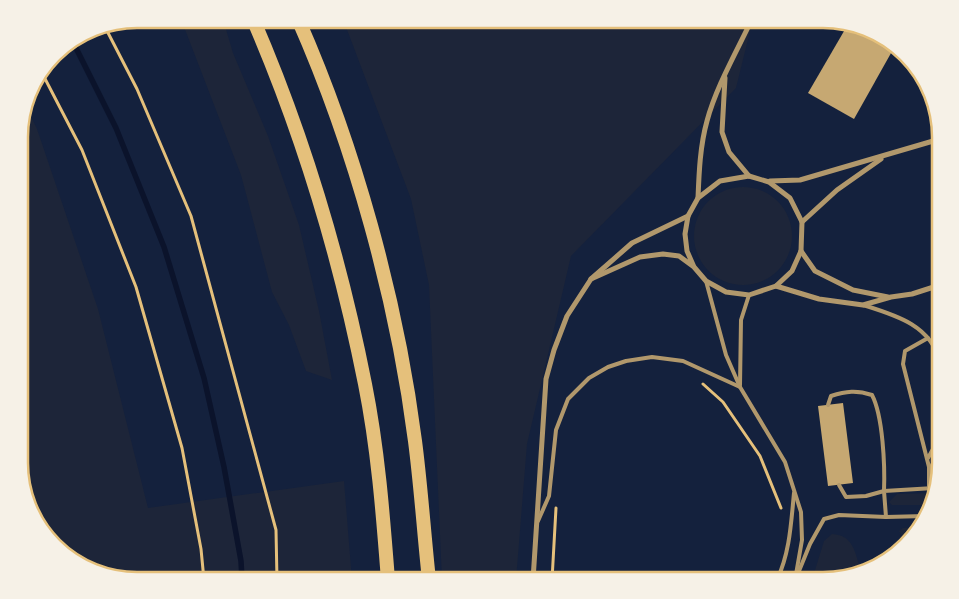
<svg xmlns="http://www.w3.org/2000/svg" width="959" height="599" font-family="Arial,sans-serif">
	<rect width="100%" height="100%" fill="#14213d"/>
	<g fill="#1d2539">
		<polygon points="181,19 223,19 233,53 268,136 299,225 319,311 332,380 306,371 289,325 272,292 241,175"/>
		<polygon points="343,19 753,19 736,88 571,256 527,444 516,580 442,580 429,285 411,199"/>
		<polygon points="25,104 37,129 98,309 148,508 344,481 352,580 136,580 71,561 38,528 20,478 20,121"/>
		<circle cx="743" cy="236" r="49"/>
		<polygon points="932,493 928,505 892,505 889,502 897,494"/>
		<polygon points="921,527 910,537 902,536 899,531 903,528"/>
		<path d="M832 534C854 535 855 553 861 571L830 580H812L824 541Z"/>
	</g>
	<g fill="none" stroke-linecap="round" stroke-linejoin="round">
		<polyline stroke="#0b132b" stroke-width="5.5" points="72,40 116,128 164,247 204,378 224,467 241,561 242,580"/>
	</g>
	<g fill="#c6a872">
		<polygon points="847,26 888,38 895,46 854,119 808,93"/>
		<polygon points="843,403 853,483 828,486 818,406"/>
	</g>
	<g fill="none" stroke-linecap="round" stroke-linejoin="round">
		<g stroke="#e5c07b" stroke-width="3">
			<polyline points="104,25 137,89 191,216 276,530 277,580"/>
			<polyline points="41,71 82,150 136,287 182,448 201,549 204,580"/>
			<polyline points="703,384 723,402 760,456 781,508"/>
			<polyline points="552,580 556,508"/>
		</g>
		<g stroke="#b1986c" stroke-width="4">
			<polyline points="706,281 726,355 740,387 785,462 801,512 802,540 795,580"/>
			<path d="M863 305C895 315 931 325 940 362"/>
			<polyline points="928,338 905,351 903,364 929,467"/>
			<polyline points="740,385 741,320 749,295"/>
			<path d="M828 405 831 396C846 391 857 390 872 395 883 416 885 466 884 491L866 496 846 497 839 485"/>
			<polyline points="928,458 933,449 940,448"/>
			<polyline points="929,488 929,465"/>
			<polyline points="886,517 884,491 934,488"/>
			<polyline points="538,521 549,496 556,430 568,399 589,378 608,367 626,361 652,357 683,361 740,387"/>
			<polyline points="799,571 810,544 824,519 839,515 886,517 925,516"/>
			<path d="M777 580C790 552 791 523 794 493"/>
		</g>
		<g stroke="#b1986c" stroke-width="5">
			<polyline points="725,78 722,132 729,152 749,176"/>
			<polyline points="770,181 800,180 940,139"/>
			<path d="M698 198C699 173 700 146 707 121 716 87 737 51 752 19"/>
			<polyline points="802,222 837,190 881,159"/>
			<polyline points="801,251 815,271 853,290 888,297"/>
			<polyline points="591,279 640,257 663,254 679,256 694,267 706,281 726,292 749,295 776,286 792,271 801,251 802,222 790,198 769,182 749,176 720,181 698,198 688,216 685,234 687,251 694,267"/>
			<polyline points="776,286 819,299 863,305 891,297 912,294 940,285"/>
			<polyline points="533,580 546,379 554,350 567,316 591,279 632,243 688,216"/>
		</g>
		<g stroke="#e5c07b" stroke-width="14">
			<path d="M253 19C304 137 340 258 365 384 378 449 383 515 388 580"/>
			<path d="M298 19C355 148 397 301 415 441 421 487 424 534 429 580"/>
		</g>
	</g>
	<path d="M0 0H959V599H0ZM137 28H823A109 109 0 0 1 932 137V463A109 109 0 0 1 823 572H137A109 109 0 0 1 28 463V137A109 109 0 0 1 137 28Z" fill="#f6f1e7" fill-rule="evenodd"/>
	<path fill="none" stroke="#e5c07b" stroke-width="2.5" d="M137 28H823A109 109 0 0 1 932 137V463A109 109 0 0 1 823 572H137A109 109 0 0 1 28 463V137A109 109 0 0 1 137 28Z"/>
</svg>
